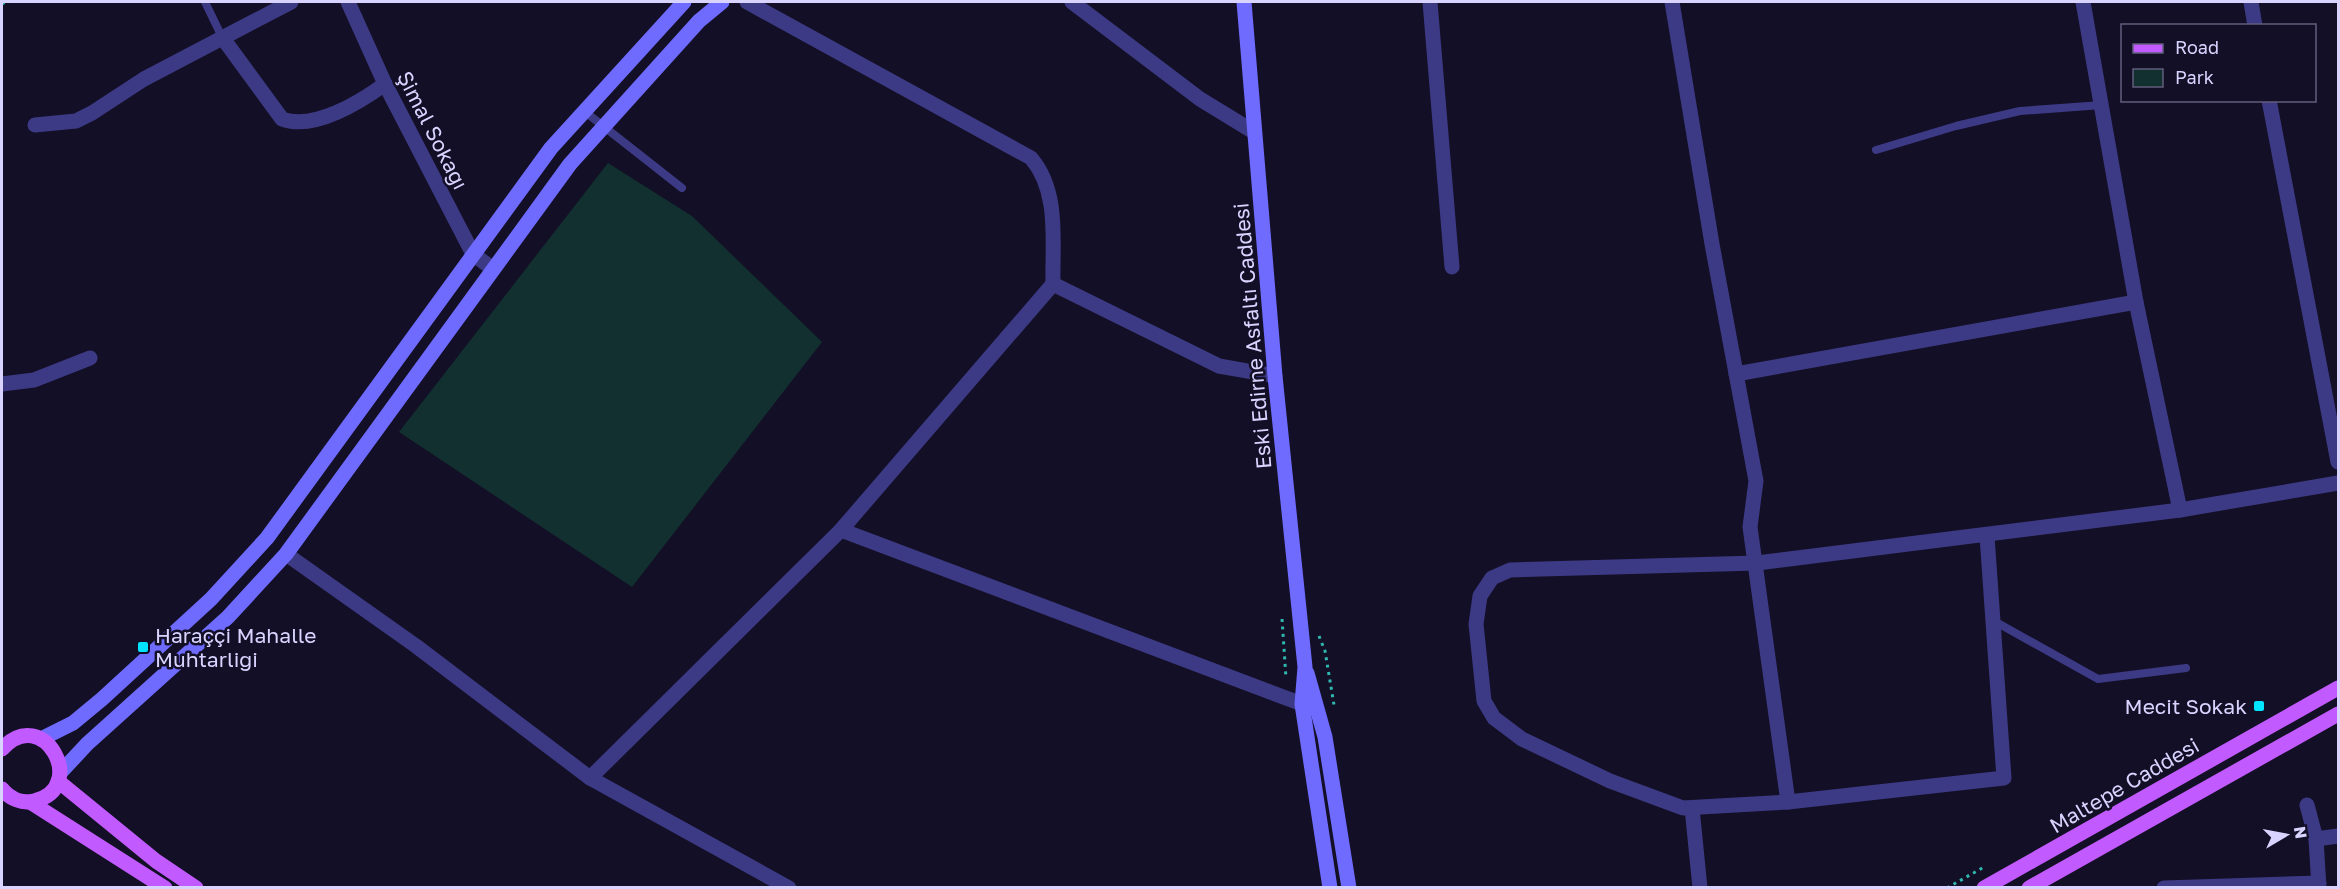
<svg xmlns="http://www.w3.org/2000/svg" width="2340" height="889" font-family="'Golos Text',sans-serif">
	<rect width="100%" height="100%" fill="#130f26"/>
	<polygon fill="#12302f" points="608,163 692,216 822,342 632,587 399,432"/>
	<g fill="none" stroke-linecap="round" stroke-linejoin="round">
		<g stroke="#2fb8b0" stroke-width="3" stroke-dasharray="3 4.5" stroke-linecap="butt">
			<polyline points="2,4 5,2"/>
			<polyline points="1282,619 1286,678"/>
			<polyline points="1319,636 1325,651 1334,705"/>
			<polyline points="1947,888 1984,867"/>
		</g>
		<g stroke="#3d3a85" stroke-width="8">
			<polyline points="205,2 222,37"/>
			<polyline points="584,111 682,188"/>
			<polyline points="1876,150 1956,126 2020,111 2102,105"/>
			<polyline points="1994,621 2098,679 2186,668"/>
		</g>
		<g stroke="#3d3a85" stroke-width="15">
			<polyline points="348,2 385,84 473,254 493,269"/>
			<path d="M747 2 1031 158C1060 192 1052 242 1053 284"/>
			<polyline points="1072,2 1200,99 1254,132"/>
			<polyline points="1430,2 1452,267"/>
			<polyline points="1672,2 1712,244 1756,481 1750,527 1788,802"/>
			<polyline points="2083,2 2136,302 2180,510"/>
			<polyline points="2251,2 2255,26"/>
			<path d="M222 37 282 119C314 131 360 102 385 84"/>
			<polyline points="2269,100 2338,462"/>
			<polyline points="35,125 76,121 92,113 144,79 291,2"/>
			<polyline points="1736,374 2136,302"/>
			<polyline points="2,384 34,380 90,358"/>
			<polyline points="841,530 1302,704"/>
			<polyline points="1987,536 2004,778 1788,802 1683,808 1610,781 1522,739 1494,718 1484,701 1476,624 1480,596 1492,578 1510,570 1757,563 2180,510 2338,483"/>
			<polyline points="286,554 416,646 590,778 789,888"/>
			<polyline points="590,778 841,530 1053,284 1219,366 1275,376"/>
			<polyline points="2307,805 2316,839 2319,888"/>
			<polyline points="1692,808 1700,888"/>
			<polyline points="2316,839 2338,836"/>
			<polyline points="2164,888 2319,883"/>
		</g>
		<g stroke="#6f6bff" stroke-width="15">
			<polyline points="1244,2 1275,376 1305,667 1302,704 1330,888"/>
			<polyline points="1307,673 1325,737 1349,888"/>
			<polyline points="41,739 73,723 102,699 211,599 267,538 551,148 684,2"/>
			<polyline points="60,773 87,744 228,617 286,554 570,164 699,21 722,2"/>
		</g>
		<g stroke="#c25bff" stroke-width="15">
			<path d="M2 749C43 703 90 788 34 801 22 804 10 799 2 789"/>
			<polyline points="58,781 156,861 196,888"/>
			<polyline points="30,802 165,888"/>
			<polyline points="1984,888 2338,688"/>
			<polyline points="2029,888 2338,714"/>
		</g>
	</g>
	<g fill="#00e5ff" stroke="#130f26" stroke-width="2">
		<rect x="137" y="641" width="12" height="12" rx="3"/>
		<rect x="2253" y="700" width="12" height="12" rx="3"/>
	</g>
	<g text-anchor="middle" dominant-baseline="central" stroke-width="5" stroke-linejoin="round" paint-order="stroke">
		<g font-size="21" fill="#d9d4ff" stroke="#130f26">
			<text transform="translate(433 130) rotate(63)">Şimal Sokağı</text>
			<text transform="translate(1252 336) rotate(-95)">Eski Edirne Asfaltı Caddesi</text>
			<text transform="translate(2124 785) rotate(-30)">Maltepe Caddesi</text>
		</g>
		<g font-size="21" fill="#d9d4ff" stroke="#130f26" text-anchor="start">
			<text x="155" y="635">Haraççi Mahalle<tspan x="155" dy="24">Muhtarliği</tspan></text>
			<text x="2247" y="706" text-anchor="end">Mecit Sokak</text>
		</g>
	</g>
	<rect width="2340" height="889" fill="none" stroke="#d9d4ff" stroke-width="6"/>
	<rect x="2121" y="24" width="195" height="78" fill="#130f26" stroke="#625e7d" stroke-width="1.5"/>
	<rect x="2133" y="44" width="30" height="9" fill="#c25bff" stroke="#625e7d" stroke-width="1.5"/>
	<text x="2175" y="54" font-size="18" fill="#d9d4ff">Road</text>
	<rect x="2133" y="69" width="30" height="18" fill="#12302f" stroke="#625e7d" stroke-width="1.5"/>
	<text x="2175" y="84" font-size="18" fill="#d9d4ff">Park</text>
	<g transform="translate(2286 835) rotate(80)" stroke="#130f26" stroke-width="4.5" paint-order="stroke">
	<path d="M0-4.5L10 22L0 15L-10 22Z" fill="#d9d4ff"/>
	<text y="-9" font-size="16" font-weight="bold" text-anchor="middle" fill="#d9d4ff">N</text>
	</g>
</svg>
